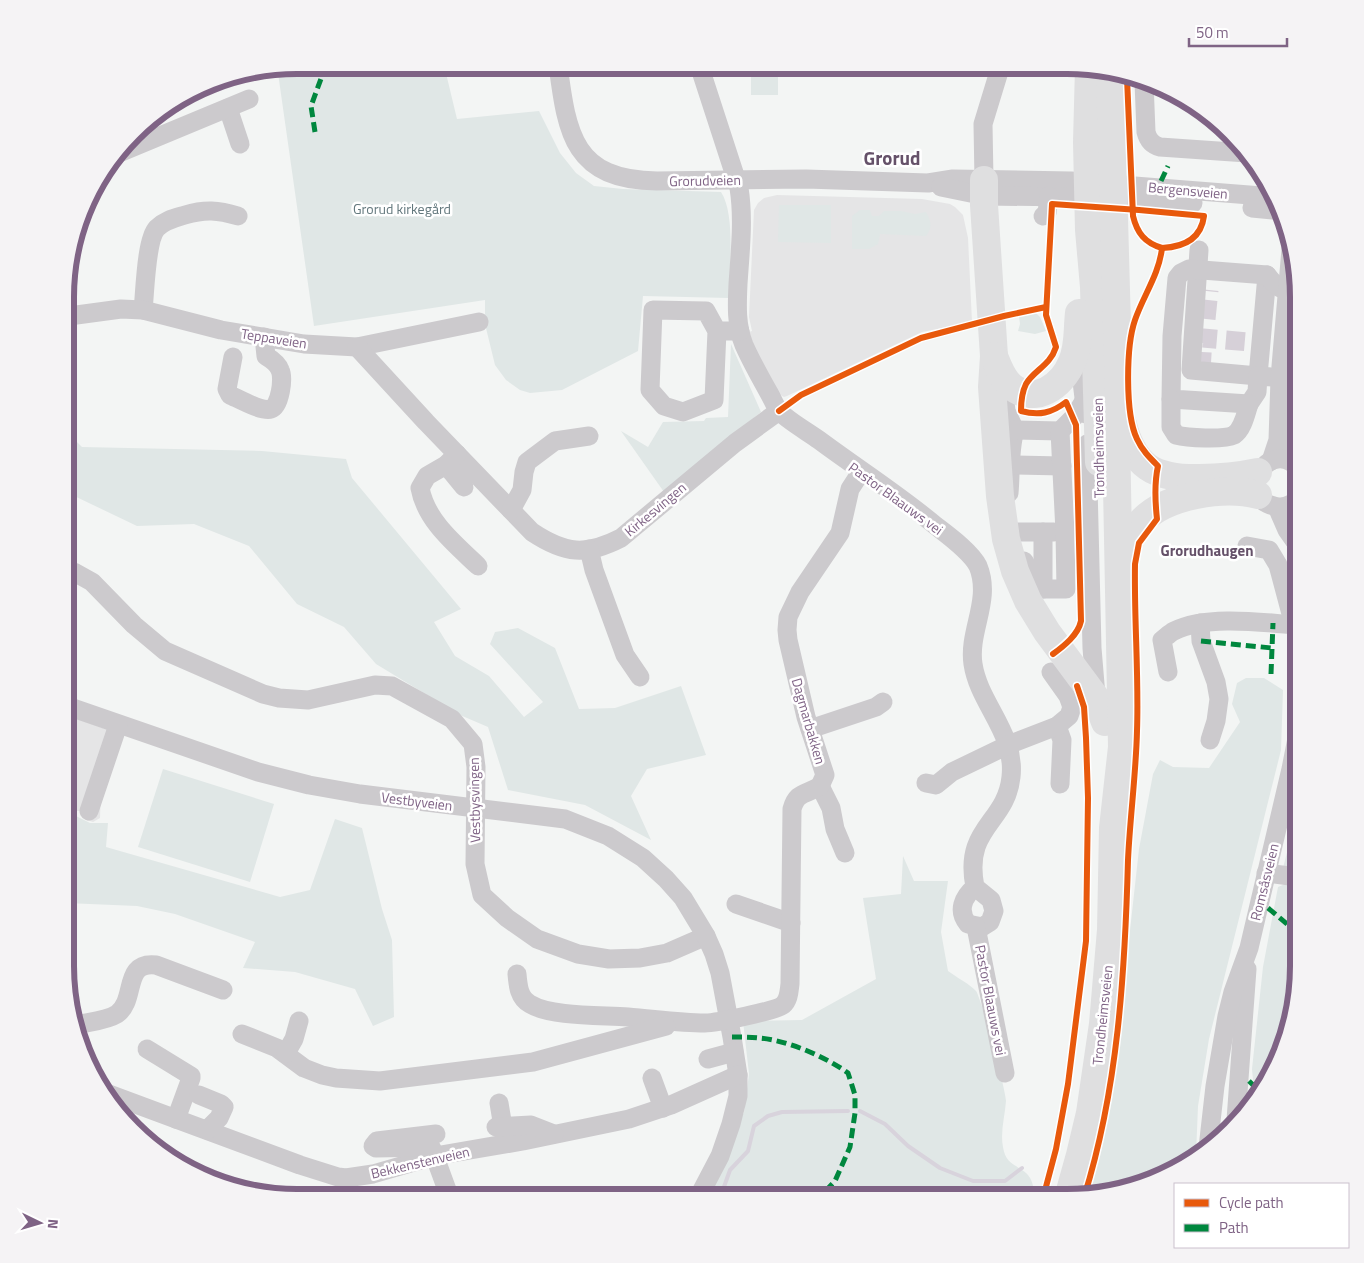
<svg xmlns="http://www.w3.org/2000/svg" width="1364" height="1263" font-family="'Titillium Web',sans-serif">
	<rect width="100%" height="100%" fill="#f3f5f4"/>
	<g fill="#e5e5e6">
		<polygon points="777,195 922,199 950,204 955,207 963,215 968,238 972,322 922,332 787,396 784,397 777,393 761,370 749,332 752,331 749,317 754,210 758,203 764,198"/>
		<polygon points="67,715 119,734 101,786 100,818 93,822 84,819 80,811 70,811 67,850"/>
	</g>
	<g fill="#e0e7e6">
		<path d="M294 65H444L457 119 539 111 560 153 576 173 594 186 623 189 721 192C736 215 729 270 729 298L643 296 638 351 562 390 530 393 520 390 506 380 495 365 485 324V300L314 326 278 73Z"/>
		<rect x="751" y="65" width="27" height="30"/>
		<polygon points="779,205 831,205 831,243 778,242"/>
		<path d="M860 210H870L872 216H879L884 211H901L915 214 926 212C931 221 933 227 926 236L880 234 878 244 869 249H852V216Z"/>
		<polygon points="1035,312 1040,317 1046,331 1035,334 1018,331 1020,324 1019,316"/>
		<polygon points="731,344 761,412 664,492 621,431 648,447 663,422 704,421 706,418 728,417"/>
		<polygon points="68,433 82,447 262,451 346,459 352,478 461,609 434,622 455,656 489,676 524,717 543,702 490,644 495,632 518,628 555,648 579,709 615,708 681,686 706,755 647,769 631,796 651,840 585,805 508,790 488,727 460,715 376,664 344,627 297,604 249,546 194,524 137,526 68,493"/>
		<polygon points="1246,678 1264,678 1283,690 1281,750 1209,1039 1198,1106 1196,1155 1156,1180 1087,1196 1111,1102 1139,849 1153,774 1160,760 1173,767 1209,768 1240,722 1232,704 1237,683"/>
		<polygon points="163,769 274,804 250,882 138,847"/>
		<polygon points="1299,806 1299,863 1283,868"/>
		<polygon points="76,816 90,823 108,823 106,847 280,897 310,890 335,819 362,828 382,909 392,940 394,1017 373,1026 355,989 295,972 243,968 255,942 175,914 137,906 66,903 66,852 69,850 71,822"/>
		<path d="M903 856 914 881H948L941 932 948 971C956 977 971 985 976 991 981 997 1006 1091 1006 1101 1005 1116 1000 1132 1003 1147 1007 1175 1035 1160 1034 1198H707L744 1112 749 1074 743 1021 802 1020 876 979 863 898 901 894Z"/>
		<polygon points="1299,878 1299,966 1275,1068 1260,1088 1253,1080 1252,1069 1263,967 1278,887"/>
	</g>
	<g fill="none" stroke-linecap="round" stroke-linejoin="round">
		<g stroke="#d8d3dc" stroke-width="4">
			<polyline points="860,1111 885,1124 908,1146 940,1168 973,1181 1005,1181 1022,1168"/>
			<polyline points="720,1198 730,1170 748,1151 754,1126 768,1116 782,1112 848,1111"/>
		</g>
		<g stroke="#d6d0d8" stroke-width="19" stroke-dasharray="19 9" stroke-linecap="butt">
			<polyline points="1206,319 1209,290"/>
			<polyline points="1201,371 1203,338 1261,343"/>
		</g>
		<g stroke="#cccacd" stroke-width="19">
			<path d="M558 65C567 135 574 180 657 181L806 179 928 183 953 179 1071 181 1275 197"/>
			<path d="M699 65 739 188C744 219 740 253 738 284 737 305 736 325 744 345 751 361 760 377 769 393 772 398 775 406 779 411 787 420 808 432 819 440 858 469 899 495 936 526 949 536 971 552 978 566 992 600 968 631 973 664 979 704 1016 733 1011 777 1006 824 963 827 975 887L991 900 994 911 990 922 982 927 968 924C957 911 963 897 975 887"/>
			<path d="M1144 82 1146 132C1148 140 1152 145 1160 147L1247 153"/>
			<polyline points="228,108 240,144"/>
			<polyline points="119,153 249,99"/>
			<polyline points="984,180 983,124 1001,65"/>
			<polyline points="941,187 985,196 1071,197 1154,202 1193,203"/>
			<polyline points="1252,208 1282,211"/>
			<polyline points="1043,216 1047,213 1049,196"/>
			<polyline points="1199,250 1191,370 1258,376 1267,275"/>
			<path d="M143 310C145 293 146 239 157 228 165 220 175 218 185 215 205 209 218 210 238 216"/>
			<polyline points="69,316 121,309 143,310 221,330 304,344 357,347 479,322"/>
			<polyline points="717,331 714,400 683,412 664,406 650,390 653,310 706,311 717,331 740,331"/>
			<path d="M357 347 426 422 532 532C565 554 586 556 621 538L735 443 779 411"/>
			<polyline points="1078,349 1086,414"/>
			<path d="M233 357 227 389 230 395C239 399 262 412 271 409 280 406 284 378 280 370 278 364 271 359 266 356L264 337"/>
			<path d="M1297 379 1258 376 1257 392 1249 404 1171 399 1172 336 1177 278 1181 273 1189 269 1267 275C1277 288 1282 291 1298 292"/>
			<path d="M1004 393 1006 411 1015 430C1009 450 1011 472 1009 493"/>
			<path d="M1171 399V427L1176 435C1187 438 1224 440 1234 435 1243 429 1246 413 1249 404"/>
			<polyline points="1015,430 1060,431 1074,417 1084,401"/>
			<polyline points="1087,444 1092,648 1096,696"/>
			<path d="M457 454 446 465 427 476 420 488C426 521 455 544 478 566"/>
			<polyline points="1271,461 1278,440 1280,378 1291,249"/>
			<polyline points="1293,463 1291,442 1299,363"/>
			<polyline points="446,465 464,487"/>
			<path d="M1299 469C1270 435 1233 496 1274 506 1284 509 1292 505 1299 498"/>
			<polyline points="1001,471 1012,465 1062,466"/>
			<polyline points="1277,507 1287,530 1299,547"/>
			<polyline points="511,510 522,490 524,472 527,462 555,441 589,436"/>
			<polyline points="1016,532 1054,532"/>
			<polyline points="1247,546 1269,550 1278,565 1294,625"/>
			<polyline points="589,549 594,570 625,655 640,677"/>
			<polyline points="1024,561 1039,589 1066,589 1065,532 1060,431"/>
			<polyline points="68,571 74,572 92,582 134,625 165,651 263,694 279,698 308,700 375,685 392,686 452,719 473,744 476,767 475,864 482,895 507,918 537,939 578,954 609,959 640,958 667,953 706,936"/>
			<polyline points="1043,589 1043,532"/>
			<polyline points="1200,623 1201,641 1216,682 1219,699 1216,721 1210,740"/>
			<path d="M1168 672 1162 640C1166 637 1170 633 1174 631 1205 615 1260 622 1294 625L1299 627"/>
			<polyline points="67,706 258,772 309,785 360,794 565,819 608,836 643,858 666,879 683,898 706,936 714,954 720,973 732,1037 738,1075 738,1096 731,1124 720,1156 698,1198"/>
			<polyline points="1057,726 1062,740 1060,784"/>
			<polyline points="810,729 876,707 883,702"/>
			<polyline points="926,783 936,785 952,772 1008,745 1057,726 1069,716 1072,707 1068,696 1051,672"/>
			<polyline points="820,786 831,808 835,829 845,853"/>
			<polyline points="89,811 118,725"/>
			<polyline points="1266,873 1290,876 1299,871"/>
			<polyline points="736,904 791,923"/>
			<polyline points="976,927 1005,1073"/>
			<path d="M517 974C518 986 519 998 530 1004 551 1017 602 1015 628 1017 654 1019 679 1023 705 1023 715 1023 776 1011 783 1005 789 1000 789 991 790 984L792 809C797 791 806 795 820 786L825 775 806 717 788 640 787 630 788 617 800 592 840 533 850 489 861 472"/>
			<path d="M76 1025C88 1022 106 1021 117 1014 137 1000 122 961 156 965L223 990"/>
			<polyline points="242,1034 277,1048 304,1068 322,1075 336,1078 380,1081 533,1062 666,1026"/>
			<polyline points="147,1049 191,1076 191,1078 176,1119"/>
			<polyline points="286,1053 294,1039 299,1021"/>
			<polyline points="708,1059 734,1052"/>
			<polyline points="652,1078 663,1108"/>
			<polyline points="106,1093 300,1165 338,1177 346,1178 373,1174 435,1156 523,1141 629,1119 671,1105 738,1075"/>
			<polyline points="199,1095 221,1104 224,1107 219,1118 207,1130"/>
			<polyline points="499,1103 503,1127"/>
			<polyline points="1236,1120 1247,969"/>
			<polyline points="496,1127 531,1125 554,1134"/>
			<polyline points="436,1134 377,1141 373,1146 376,1148 428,1147 432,1149 450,1198"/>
			<polyline points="1208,1148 1215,1086 1227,1016 1233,992 1249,948 1291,769 1299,728"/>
		</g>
		<g stroke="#dfdfe0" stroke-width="28">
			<polyline points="1089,67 1087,142 1089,230 1094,287 1099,462"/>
			<polyline points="984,180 984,205 994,356 992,387 1000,496 1006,539 1015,571 1028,601 1047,632 1096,698 1105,722"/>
			<path d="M994 356C998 366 1002 378 1011 386 1035 406 1062 386 1072 362 1079 346 1077 330 1079 313"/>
			<path d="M1122 421C1133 467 1154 479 1200 478 1220 478 1239 476 1258 472"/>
			<path d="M1120 559C1126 546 1131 533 1141 522 1165 495 1225 486 1258 495"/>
			<polyline points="1068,1198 1080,1155 1090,1113 1103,1024 1111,930 1113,828 1122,747 1116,434 1119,399 1110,73"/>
		</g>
		<g stroke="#00873e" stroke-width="5" stroke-dasharray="10 5" stroke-linecap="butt">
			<polyline points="315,132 311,106 326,65"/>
			<polyline points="1161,181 1168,166"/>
			<polyline points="1201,641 1272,648"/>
			<polyline points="1271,674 1273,623"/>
			<polyline points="1268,908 1299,934"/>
			<path d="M732 1037C741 1037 750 1037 759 1038 787 1040 826 1057 848 1073L855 1095V1113L850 1147 835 1181 819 1198"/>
			<polyline points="1249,1081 1258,1090"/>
		</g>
		<defs>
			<g id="cycleway">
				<polyline points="779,411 801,395 921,338 1004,316 1046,307"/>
				<path d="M1053 654C1064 646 1078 635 1081 621L1076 425 1066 402C1052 413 1039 416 1021 411 1021 403 1022 392 1026 384 1034 370 1050 366 1056 347L1046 315 1052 204 1139 210 1204 216C1201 239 1184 247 1162 248"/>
				<path d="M1084 1197C1118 1089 1125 972 1128 860 1130 817 1136 774 1137 731 1139 676 1134 620 1135 564L1139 543 1157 519C1155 501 1154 484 1158 466 1149 457 1142 450 1137 439 1125 414 1126 346 1135 320 1143 296 1159 275 1162 248 1145 243 1137 233 1133 216L1127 78"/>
				<polyline points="1043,1198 1056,1149 1068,1084 1086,941 1088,798 1086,738 1084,707 1077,686"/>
			</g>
		</defs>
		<use href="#cycleway" stroke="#fff" stroke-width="9"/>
		<use href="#cycleway" stroke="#e8590c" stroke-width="6"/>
	</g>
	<g text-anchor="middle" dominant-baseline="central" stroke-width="5" stroke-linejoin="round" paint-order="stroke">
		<g font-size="14" fill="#7f6385" stroke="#fff">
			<text transform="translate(705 180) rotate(-1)">Grorudveien</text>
			<text transform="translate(1188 190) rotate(5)">Bergensveien</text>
			<text transform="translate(274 338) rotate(9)">Teppaveien</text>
			<text transform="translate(1098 448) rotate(-91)">Trondheimsveien</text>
			<text transform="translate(896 498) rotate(36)">Pastor Blaauws vei</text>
			<text transform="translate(655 509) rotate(-40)">Kirkesvingen</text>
			<text transform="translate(809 721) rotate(74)">Dagmarbakken</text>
			<text transform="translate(474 800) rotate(-91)">Vestbysvingen</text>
			<text transform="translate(417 801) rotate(7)">Vestbyveien</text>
			<text transform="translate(1264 882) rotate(-76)">Romsåsveien</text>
			<text transform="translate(991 1000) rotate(79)">Pastor Blaauws vei</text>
			<text transform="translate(1102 1015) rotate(-84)">Trondheimsveien</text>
			<text transform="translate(420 1162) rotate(-13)">Bekkenstenveien</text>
		</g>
		<g font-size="14" fill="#62777c" stroke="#fff">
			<text x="402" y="208">Grorud kirkegård</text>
		</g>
		<g font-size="15" font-weight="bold" fill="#655169" stroke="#fff">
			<text x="1207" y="550">Grorudhaugen</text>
		</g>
		<g font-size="19" font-weight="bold" fill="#655169" stroke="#fff">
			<text x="892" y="157">Grorud</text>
		</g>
	</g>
	<path d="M0 0H1364V1263H0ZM297 74H1067A223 223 0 0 1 1290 297V966A223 223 0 0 1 1067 1189H297A223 223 0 0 1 74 966V297A223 223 0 0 1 297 74Z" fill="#f5f3f5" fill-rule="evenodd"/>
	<path fill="none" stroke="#7f6385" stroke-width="6" d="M297 74H1067A223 223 0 0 1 1290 297V966A223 223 0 0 1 1067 1189H297A223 223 0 0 1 74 966V297A223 223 0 0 1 297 74Z"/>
	<rect x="1174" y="1183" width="175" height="65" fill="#ffffff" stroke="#ccc1ce"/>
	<rect x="1184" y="1199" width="25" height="8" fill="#e8590c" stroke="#ccc1ce"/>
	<text x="1219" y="1208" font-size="15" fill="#7f6385">Cycle path</text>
	<rect x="1184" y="1224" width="25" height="8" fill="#00873e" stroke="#ccc1ce"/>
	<text x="1219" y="1233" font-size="15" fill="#7f6385">Path</text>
	<g transform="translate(40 1223) rotate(95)" stroke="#ffffff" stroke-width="4" paint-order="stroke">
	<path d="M0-4L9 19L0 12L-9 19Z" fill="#7f6385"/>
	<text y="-8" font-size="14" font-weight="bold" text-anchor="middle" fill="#7f6385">N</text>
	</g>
	<path d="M1189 38v8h98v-8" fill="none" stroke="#7f6385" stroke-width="2.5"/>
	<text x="1196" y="38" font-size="15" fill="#7f6385" stroke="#ffffff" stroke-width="4" paint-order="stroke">50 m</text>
</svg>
